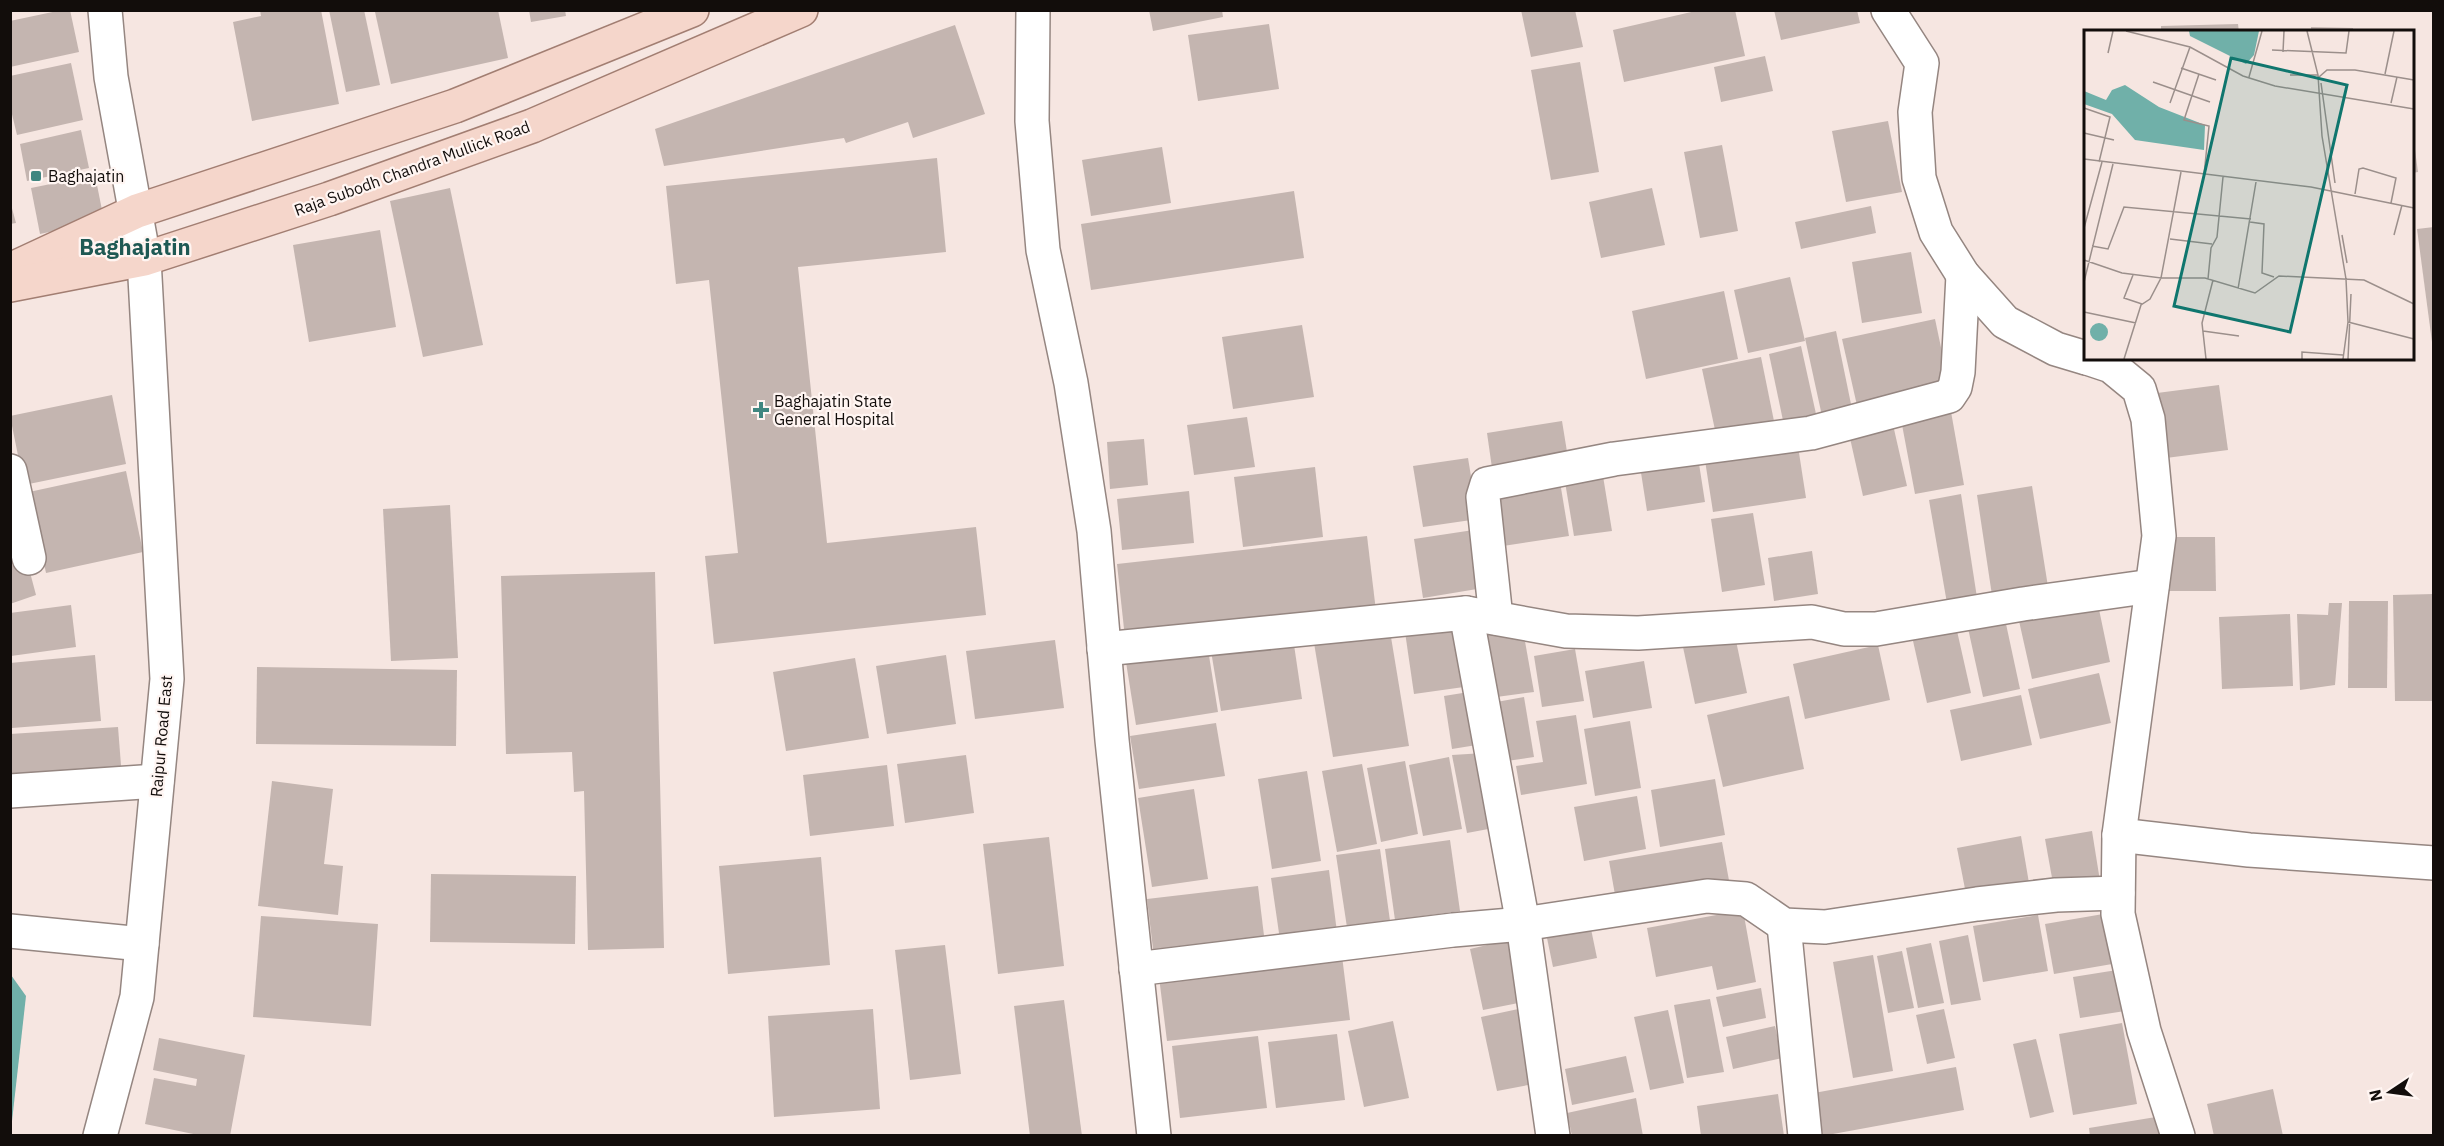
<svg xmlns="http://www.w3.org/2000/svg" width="2444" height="1146" font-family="'IBM Plex Sans',sans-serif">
	<rect width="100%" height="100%" fill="#f6e6e1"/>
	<polygon fill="#70b0a9" points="11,975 26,996 11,1130"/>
	<g fill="#c4b5b0">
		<polygon points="62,10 70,10 79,52 10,67 10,21"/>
		<polygon points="260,10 321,10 339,104 252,121 233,22 261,16"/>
		<polygon points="329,10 364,10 380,85 346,92"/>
		<polygon points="383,10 498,10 508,58 391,84 375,12"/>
		<polygon points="529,10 565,10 566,16 531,22"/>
		<polygon points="1149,10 1222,10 1223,17 1153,31"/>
		<polygon points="1521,10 1575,10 1583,47 1531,57"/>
		<polygon points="1700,10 1735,10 1745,56 1624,82 1613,30"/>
		<polygon points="1774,10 1857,10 1860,23 1781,40"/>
		<polygon points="1269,24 1279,89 1198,101 1188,35"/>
		<polygon points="2238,24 2239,32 2161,32 2161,26"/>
		<polygon points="955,25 985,114 913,138 908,122 846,143 844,138 664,166 655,129"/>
		<polygon points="2311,27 2353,28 2353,32 2311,32"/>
		<polygon points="1765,56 1773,91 1721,102 1714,67"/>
		<polygon points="1580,62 1599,172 1551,180 1531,70"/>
		<polygon points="71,63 83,120 17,135 10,106 10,76"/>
		<polygon points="1888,121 1902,192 1846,202 1832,131"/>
		<polygon points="2412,128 2418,172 2412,173"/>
		<polygon points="81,130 89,168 27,181 20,144"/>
		<polygon points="1722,145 1738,231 1700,238 1684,152"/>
		<polygon points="1162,147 1171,203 1091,216 1082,160"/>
		<polygon points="937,158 946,252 798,267 827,543 976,527 986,615 714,644 705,556 738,553 709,280 676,284 666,186"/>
		<polygon points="95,175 104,220 40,234 31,188"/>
		<polygon points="450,188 483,345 423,357 390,201"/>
		<polygon points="1652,188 1665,245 1601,258 1589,202"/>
		<polygon points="1294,191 1304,258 1091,290 1081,224"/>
		<polygon points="10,201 16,223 10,224"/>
		<polygon points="1871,206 1876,233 1801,249 1795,222"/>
		<polygon points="2434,227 2434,342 2432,342 2417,229"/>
		<polygon points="380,230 396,327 309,342 293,245"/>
		<polygon points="1911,252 1922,313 1862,323 1852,262"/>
		<polygon points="1790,277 1805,341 1748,353 1734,290"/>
		<polygon points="1724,291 1738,359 1646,379 1632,311"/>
		<polygon points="1935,319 1950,390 1858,410 1842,339"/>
		<polygon points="1302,325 1314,397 1233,409 1222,337"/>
		<polygon points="1836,331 1852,409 1822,416 1805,338"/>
		<polygon points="1801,346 1818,423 1785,430 1769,354"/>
		<polygon points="1761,357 1776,431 1718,444 1702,369"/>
		<polygon points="2219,385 2228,450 2166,458 2157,393"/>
		<polygon points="112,395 126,464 24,485 10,416"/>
		<polygon points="1950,406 1964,485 1915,494 1900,414"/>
		<polygon points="1891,416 1907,486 1863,496 1847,425"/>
		<polygon points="1247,417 1255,467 1194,475 1187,425"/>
		<polygon points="1562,421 1569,464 1493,475 1487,433"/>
		<polygon points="1144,439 1148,485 1110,489 1107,442"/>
		<polygon points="1797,440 1806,498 1713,512 1704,454"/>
		<polygon points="1697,451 1705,502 1647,511 1639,460"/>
		<polygon points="1468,458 1478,519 1423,527 1413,466"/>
		<polygon points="1315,467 1323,537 1243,547 1234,477"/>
		<polygon points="1602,470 1612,531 1574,536 1564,476"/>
		<polygon points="126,471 143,552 46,573 29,492"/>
		<polygon points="1559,476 1569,536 1503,546 1494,487"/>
		<polygon points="2032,486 2049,593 1993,602 1977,495"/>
		<polygon points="1189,491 1194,543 1122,550 1117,499"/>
		<polygon points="1961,494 1978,604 1948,609 1929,500"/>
		<polygon points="450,505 458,658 391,661 383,509"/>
		<polygon points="1753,513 1765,585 1722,592 1711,519"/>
		<polygon points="1480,529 1489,587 1423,598 1414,539"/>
		<polygon points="1367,536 1376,611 1125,638 1117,564"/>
		<polygon points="2163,537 2215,537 2216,591 2163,591"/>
		<polygon points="1812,551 1818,594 1774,601 1768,558"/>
		<polygon points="27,561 36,595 10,604 10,566"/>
		<polygon points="655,572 664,948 588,950 584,791 574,792 572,752 506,754 501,576"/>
		<polygon points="2434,594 2434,701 2395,701 2393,595"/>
		<polygon points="2096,595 2110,662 2032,679 2017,612"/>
		<polygon points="2349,601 2388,601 2387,688 2348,688"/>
		<polygon points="2329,603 2342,603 2335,685 2300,690 2297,614 2328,615"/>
		<polygon points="71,605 76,647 11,656 10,613"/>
		<polygon points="2003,610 2020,689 1983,697 1966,619"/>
		<polygon points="2290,614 2293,686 2222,689 2219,617"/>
		<polygon points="1955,622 1971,693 1927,703 1911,632"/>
		<polygon points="1461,623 1471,686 1414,694 1405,632"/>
		<polygon points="1389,625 1409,746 1333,757 1313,637"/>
		<polygon points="1523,630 1534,692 1489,698 1480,633"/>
		<polygon points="1735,636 1747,693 1695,704 1683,647"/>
		<polygon points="1293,638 1302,699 1221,711 1211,651"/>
		<polygon points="1055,640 1064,708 975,719 966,651"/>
		<polygon points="1207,643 1218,712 1136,725 1125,656"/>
		<polygon points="1878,645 1890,700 1805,719 1793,664"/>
		<polygon points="1575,649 1584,701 1542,707 1534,656"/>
		<polygon points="95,655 101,721 12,728 10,663"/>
		<polygon points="946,655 956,724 887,734 876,666"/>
		<polygon points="855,658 869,738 786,751 773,672"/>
		<polygon points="1644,661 1652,708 1593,718 1585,671"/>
		<polygon points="257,667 457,670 456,746 256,744"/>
		<polygon points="2099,673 2111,723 2040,739 2028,689"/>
		<polygon points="1475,691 1483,744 1452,749 1444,696"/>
		<polygon points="2021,695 2032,745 1961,761 1950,710"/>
		<polygon points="1789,696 1804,769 1723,787 1707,715"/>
		<polygon points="1524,697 1534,757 1500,762 1491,703"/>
		<polygon points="1576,715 1587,784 1521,795 1516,766 1543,762 1536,721"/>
		<polygon points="1630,721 1641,788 1595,796 1584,729"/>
		<polygon points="1216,723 1225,776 1139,789 1130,736"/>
		<polygon points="118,727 122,778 10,786 10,734"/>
		<polygon points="1484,753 1499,827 1467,833 1452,755"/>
		<polygon points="966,755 974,813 905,823 897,764"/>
		<polygon points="1449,757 1462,829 1423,836 1409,765"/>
		<polygon points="1405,761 1418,834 1381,842 1367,768"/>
		<polygon points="1362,764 1377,844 1337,852 1322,771"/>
		<polygon points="887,765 894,826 810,836 803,775"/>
		<polygon points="1307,771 1321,861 1272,869 1258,779"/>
		<polygon points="1715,779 1725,835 1660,847 1651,790"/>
		<polygon points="272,781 333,789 324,864 343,866 338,915 258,906"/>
		<polygon points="1194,789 1208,879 1152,887 1138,798"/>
		<polygon points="1637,796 1646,849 1584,861 1574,807"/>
		<polygon points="2092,831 2100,881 2054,889 2045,839"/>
		<polygon points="2021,836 2029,883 1966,894 1957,848"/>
		<polygon points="1049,837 1064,966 998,974 983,844"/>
		<polygon points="1450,840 1460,911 1395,920 1385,849"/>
		<polygon points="1722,842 1730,886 1617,906 1609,861"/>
		<polygon points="1380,849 1391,928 1348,934 1336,855"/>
		<polygon points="821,857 830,965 728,974 719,866"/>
		<polygon points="1329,870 1337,932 1280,940 1271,878"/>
		<polygon points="431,874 576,876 575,944 430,942"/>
		<polygon points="1258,886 1265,944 1154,957 1147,899"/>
		<polygon points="1743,910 1756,982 1717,990 1712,966 1656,977 1647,928"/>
		<polygon points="2109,913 2118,963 2054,974 2045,924"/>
		<polygon points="2038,915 2048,971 1983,982 1973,926"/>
		<polygon points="261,916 378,924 371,1026 253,1017"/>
		<polygon points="1591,929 1597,958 1553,967 1547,938"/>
		<polygon points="1968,935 1981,1000 1951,1005 1939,941"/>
		<polygon points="1517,938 1529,1001 1483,1010 1470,949"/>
		<polygon points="1931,943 1944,1003 1918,1008 1906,948"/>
		<polygon points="945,945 961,1074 910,1080 895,950"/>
		<polygon points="1902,951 1914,1008 1888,1013 1877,956"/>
		<polygon points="1873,955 1893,1071 1853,1078 1833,962"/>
		<polygon points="1342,956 1350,1020 1167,1041 1159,977"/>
		<polygon points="2117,970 2125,1011 2080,1018 2073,977"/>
		<polygon points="1761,988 1766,1018 1723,1027 1716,997"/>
		<polygon points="1710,999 1724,1072 1687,1078 1674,1005"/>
		<polygon points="1064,1000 1082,1136 1030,1136 1014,1006"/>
		<polygon points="1523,1008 1539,1083 1497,1091 1481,1017"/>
		<polygon points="873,1009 880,1109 774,1117 768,1016"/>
		<polygon points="1944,1009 1955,1058 1927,1064 1916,1015"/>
		<polygon points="1668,1010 1684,1083 1650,1090 1634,1017"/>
		<polygon points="1393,1021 1409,1098 1364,1107 1348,1031"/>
		<polygon points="2122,1023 2137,1104 2073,1115 2059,1034"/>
		<polygon points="1775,1026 1782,1058 1733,1069 1726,1037"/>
		<polygon points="1337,1034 1345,1100 1276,1108 1268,1042"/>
		<polygon points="1258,1036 1267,1108 1180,1118 1172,1046"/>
		<polygon points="159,1038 245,1055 230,1136 203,1136 145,1124 154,1078 196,1086 197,1079 153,1070"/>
		<polygon points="2036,1039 2054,1112 2030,1118 2013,1044"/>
		<polygon points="1626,1056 1634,1092 1572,1105 1565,1069"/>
		<polygon points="1956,1067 1964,1110 1822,1136 1814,1093"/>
		<polygon points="2273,1089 2283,1136 2214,1136 2207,1104"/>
		<polygon points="1778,1094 1784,1136 1701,1136 1697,1106"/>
		<polygon points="1636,1098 1643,1136 1572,1136 1567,1113"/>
		<polygon points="2162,1116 2165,1136 2090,1136 2089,1128"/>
	</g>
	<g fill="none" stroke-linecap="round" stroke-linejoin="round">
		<defs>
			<g id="street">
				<polyline points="1033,10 1032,121 1043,250 1071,383 1094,531 1112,740 1154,1136"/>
				<polyline points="1888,10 1922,63 1915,112 1919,178 1936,232 1963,275 2005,322 2056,349 2086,358"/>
				<polyline points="2087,358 2111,366 2139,389 2148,419 2159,536 2119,835 2118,914 2144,1031 2178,1136"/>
				<polyline points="10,471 29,558"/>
				<polyline points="1466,613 1523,924 1553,1136"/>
				<polyline points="1496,618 1483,497 1487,484 1614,459 1811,433 1949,396 1955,387 1958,372 1963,275"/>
				<polyline points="1104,649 1466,613 1566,631 1638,633 1812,622 1844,629 1876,629 2023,604 2152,586"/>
				<polyline points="10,791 157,781"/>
				<polyline points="2119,835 2249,850 2434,863"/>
				<polyline points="1784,925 1805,1136"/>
				<polyline points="10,931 142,944"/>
				<polyline points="1136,969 1453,930 1523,924 1707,896 1746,899 1784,925 1825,927 1977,904 2056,895 2118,893"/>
			</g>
			<polyline id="secondary" points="100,1136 137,997 167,679 144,259 111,77 105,10"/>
			<g id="primary">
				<polyline points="10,270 137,211 455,106 692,10"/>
				<polyline points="10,285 144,259 329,199 532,126 801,10"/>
			</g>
		</defs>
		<use href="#street" stroke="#958681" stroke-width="36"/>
		<use href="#secondary" stroke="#958681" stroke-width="36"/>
		<use href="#primary" stroke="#a27e72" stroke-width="36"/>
		<use href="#street" stroke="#fff" stroke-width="33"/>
		<use href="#secondary" stroke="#fff" stroke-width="33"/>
		<use href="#primary" stroke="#f5d6cb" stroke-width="33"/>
	</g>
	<g fill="#408680" stroke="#fff5f2" stroke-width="2">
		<rect x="30" y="170" width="12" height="12" rx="3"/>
		<path d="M758 401h6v6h6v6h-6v6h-6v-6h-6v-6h6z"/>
	</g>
	<g text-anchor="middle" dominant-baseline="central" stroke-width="4.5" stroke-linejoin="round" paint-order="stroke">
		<g font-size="16" fill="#120d0b" stroke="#fff5f2">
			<text transform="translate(412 168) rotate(-20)">Raja Subodh Chandra Mullick Road</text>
			<text transform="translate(161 736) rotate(-85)">Raipur Road East</text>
		</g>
		<g font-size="16" fill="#120d0b" stroke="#fff5f2" text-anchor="start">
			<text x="48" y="176">Baghajatin</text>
			<text x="774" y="401">Baghajatin State<tspan x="774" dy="18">General Hospital</tspan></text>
		</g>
		<g font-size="22" font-weight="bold" fill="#1f5954" stroke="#fff5f2">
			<text x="135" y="246">Baghajatin</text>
		</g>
	</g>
	<g transform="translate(2084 30)">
		<rect width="330" height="330" fill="#f6e6e1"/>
		<path d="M105 1H175L170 25 162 34 106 6ZM41 55 75 77 121 95 120 120 51 110 28 84 0 74V61L22 70 28 60ZM6 302a9 9 0 1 1 18 0a9 9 0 1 1-18 0Z" fill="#70b0a9"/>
		<path fill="none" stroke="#9b8f8b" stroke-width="1.5" d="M42 1 106 17 159 46 191 56 330 79M223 1 234 45 238 106 262 249 264 292 259 329M188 20 262 23 265 1M199 22 200 1M24 23 29 1M97 38 132 50M115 44 100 90 125 96 120 145M301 44 310 1M206 45H234M165 47 178 1M235 47 243 40H271L330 50M69 52 126 72M237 53 251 153M86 73 106 17M307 73 313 47M0 78 26 87 15 132M0 103 30 110M0 129 227 157 330 178M271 164 275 139 279 138 312 148 307 173M166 192 180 194 178 243 190 247M0 198 18 132M258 205 263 233M310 205 318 175M86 209 128 214M8 216 24 219 40 177 167 189M0 230 38 243 77 248 97 142M49 245 40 268 58 274M124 249 127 218 133 207 139 147M0 252 29 134M154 259 172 152M0 282 52 293M264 292 330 309M119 301 155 306M40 329 57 275 66 269 77 248H121L171 263 195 246 280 250 330 274M122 329 118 293 129 250M218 329V322L259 325M264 329 267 264"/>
		<path fill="#0f766e" fill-opacity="0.15" stroke="#0f766e" stroke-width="3" d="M147 28 263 55 206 302 90 276Z"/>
		<rect width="330" height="330" fill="none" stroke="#120d0b" stroke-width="3"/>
	</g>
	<rect width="2444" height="1146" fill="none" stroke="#120d0b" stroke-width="24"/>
	<g transform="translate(2390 1092) rotate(257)" stroke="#fff5f2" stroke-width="4.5" paint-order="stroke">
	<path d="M0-4.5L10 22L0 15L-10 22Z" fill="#120d0b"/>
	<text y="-9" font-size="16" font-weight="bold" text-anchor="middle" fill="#120d0b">N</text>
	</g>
</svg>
